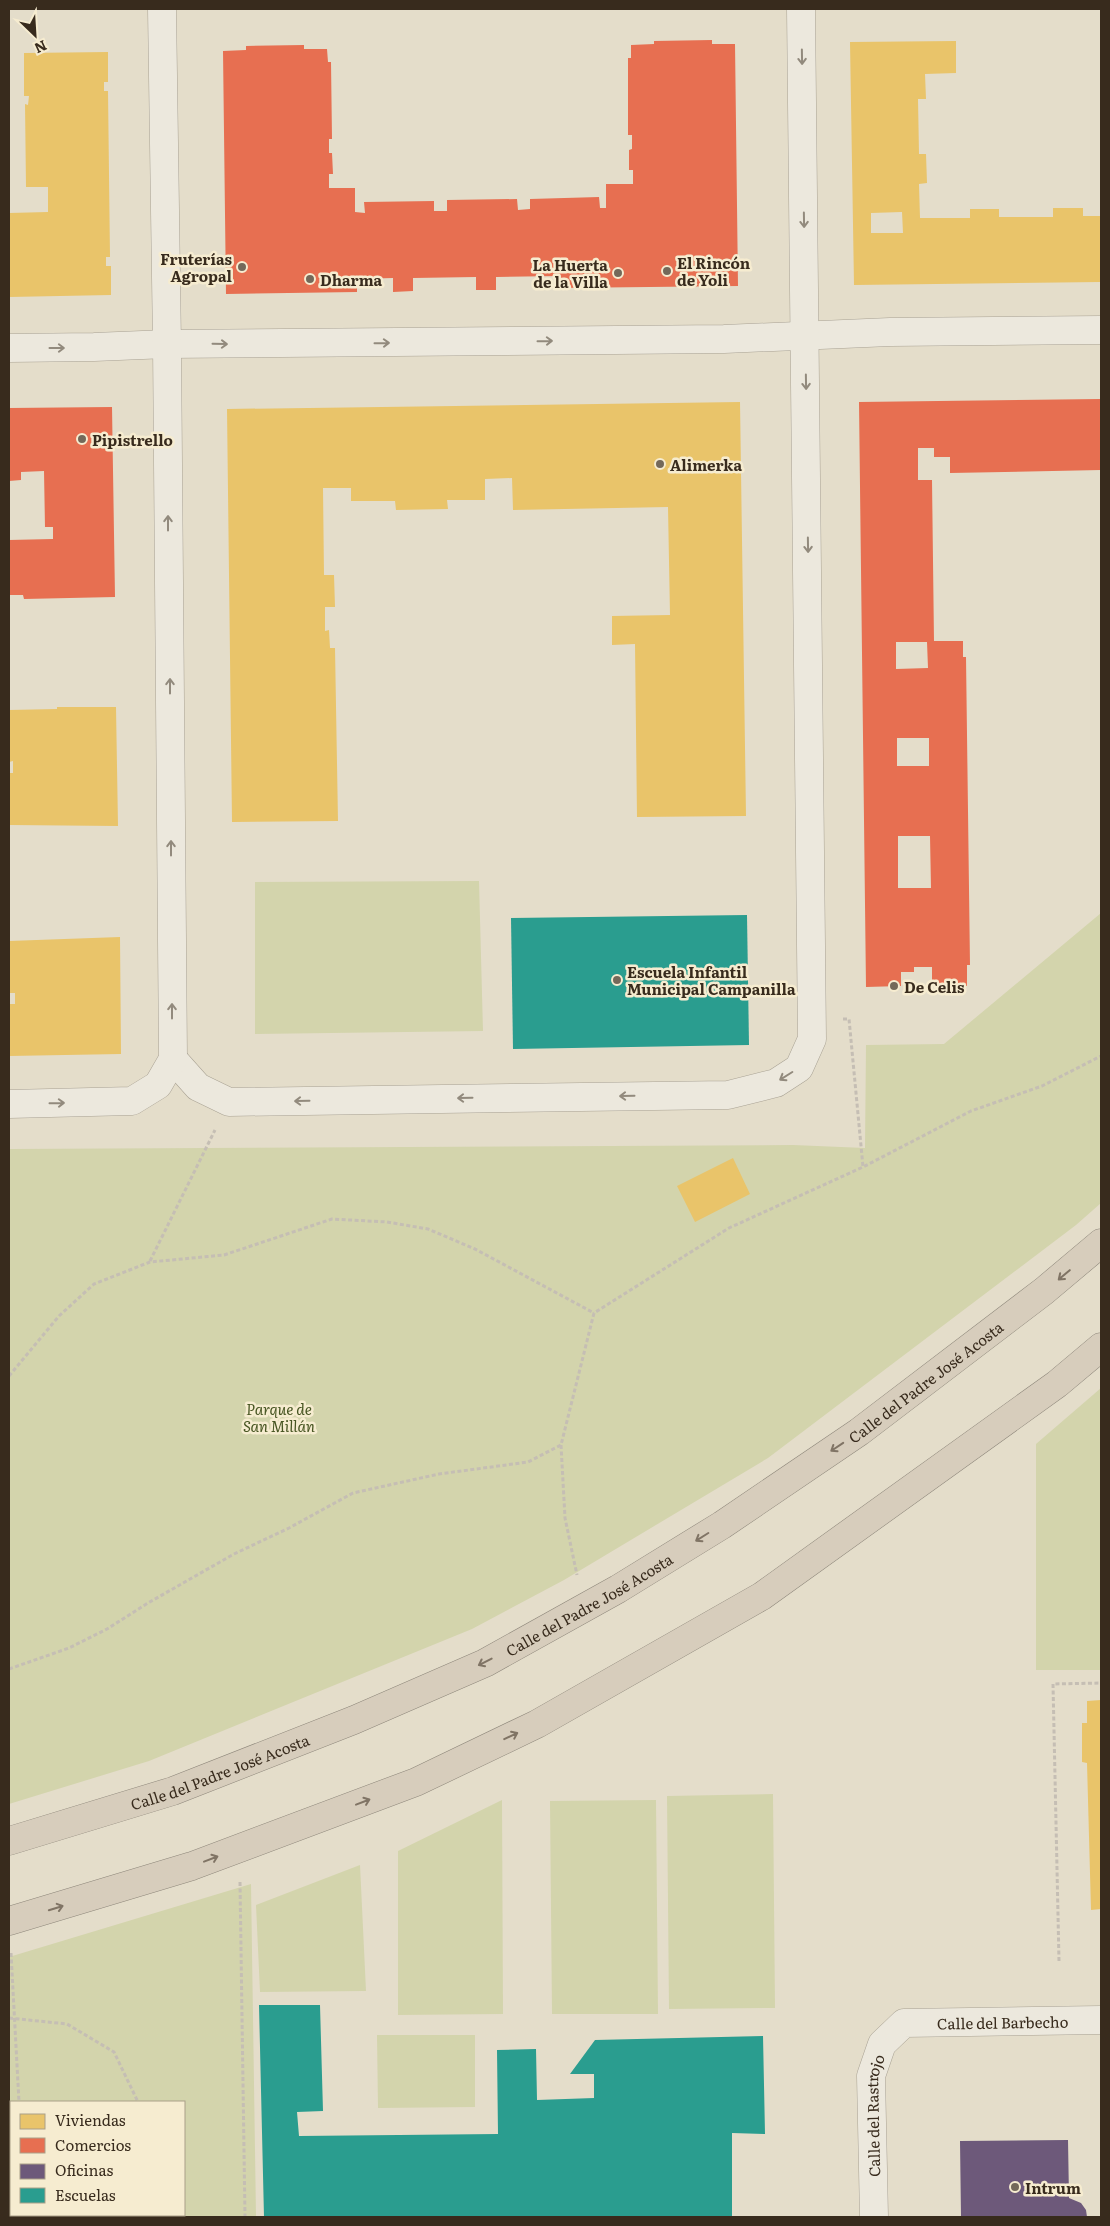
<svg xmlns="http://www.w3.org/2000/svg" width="1110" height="2226" font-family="Literata,serif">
	<rect width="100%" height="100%" fill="#e4ddca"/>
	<g fill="#d3d4ac" fill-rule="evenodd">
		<polygon points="479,881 483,1031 255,1034 255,882"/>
		<polygon points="1101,913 1101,1203 1076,1225 768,1458 564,1580 472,1629 149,1761 9,1804 9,1149 793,1145 865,1148 866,1045 944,1044"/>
		<polygon points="1101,1388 1101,1670 1036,1670 1036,1444"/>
		<polygon points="773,1794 775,2008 669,2009 667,1796"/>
		<polygon points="502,1800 503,2014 398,2015 398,1851"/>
		<polygon points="656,1800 658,2014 552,2014 550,1801"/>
		<polygon points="360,1865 366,1991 260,1992 256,1905"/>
		<path d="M251 1884 256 2217H9V1957ZM11 2102H184V2215H11Z"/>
		<polygon points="377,2035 475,2035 475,2107 378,2108"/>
	</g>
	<g fill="#e9c46a" fill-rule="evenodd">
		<path d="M956 41V73L925 74 926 99H918L919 154H926L927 183 919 184 920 218H970V209H999V217H1053V208H1083V216H1101V282L854 285 850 42ZM902 212 903 233H871V213Z"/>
		<polygon points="108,52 108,82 104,82 104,91 108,91 110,257 106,257 106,266 111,266 111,295 9,297 9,213 48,212 48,187 26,187 25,104 28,105 29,96 24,96 24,53"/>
		<polygon points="740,402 746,816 637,817 635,644 612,645 612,616 670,615 668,507 513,510 512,478 485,479 485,500 447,500 448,509 396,510 395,501 351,501 351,488 323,488 324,575 334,575 335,607 325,607 325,631 329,630 330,648 335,648 338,821 232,822 227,409"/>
		<polygon points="57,707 116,707 118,826 9,825 9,773 13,773 13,761 9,762 9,710 57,709"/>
		<polygon points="120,937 121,1054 9,1056 9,1004 15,1004 15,993 9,993 9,941"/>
		<polygon points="733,1158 750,1194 695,1222 677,1186"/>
		<polygon points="1101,1700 1101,1909 1091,1910 1087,1763 1082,1762 1082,1723 1087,1723 1087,1701"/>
	</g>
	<g fill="#e76f51" fill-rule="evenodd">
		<polygon points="712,40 712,44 735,44 738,286 560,288 559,276 496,277 496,290 476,290 476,277 413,278 413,291 393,292 393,278 357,279 357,292 226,294 223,51 246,50 246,46 304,45 304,49 327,49 328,62 331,62 332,139 329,139 329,153 332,153 333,174 329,174 329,188 355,188 355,212 365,213 364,202 434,201 434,211 447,211 447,200 517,199 518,210 530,209 530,199 599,197 600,208 606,208 606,184 633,184 633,170 629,170 629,150 632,149 632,135 628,135 628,58 631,58 631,45 654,44 654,41"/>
		<path d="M1101 399V470L950 473V457H934V448H918V480H932L934 641H963V657H966L970 965H967V986H932V967H914V972H901V986L866 987 859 402ZM896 642H927L928 668 896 669ZM897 738H929V766H897ZM898 836H930L931 888H898Z"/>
		<polygon points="112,407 115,597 24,599 23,595 10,595 9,540 53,539 53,527 45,527 44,471 21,472 21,480 9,481 9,408"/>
	</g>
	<polygon fill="#6d597a" points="1068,2140 1069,2198 1081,2203 1086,2210 1087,2217 961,2217 960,2141"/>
	<g fill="#2a9d8f">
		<polygon points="747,915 749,1045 513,1049 511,918"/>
		<polygon points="259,2005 320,2005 323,2111 297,2112 299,2136 498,2134 497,2050 536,2049 537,2100 594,2098 594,2074 570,2074 595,2040 763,2036 765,2134 732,2133 732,2216 264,2217"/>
	</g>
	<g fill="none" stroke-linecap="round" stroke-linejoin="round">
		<defs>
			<g id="minor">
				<polyline points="9,348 94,347 167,344 724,339 890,332 1101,330"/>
				<polyline points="173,1059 198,1087 229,1102 728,1095 776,1083 799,1068 812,1039 801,9"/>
				<polyline points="9,1104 132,1101 158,1085 173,1059 167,344 162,9"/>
				<path id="s1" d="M874 2217 871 2076 882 2044 904 2023 1101 2020"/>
			</g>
			<g id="highway">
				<path id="s2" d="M9 1841 173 1791 354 1720 485 1663 618 1589 722 1525 859 1432 1044 1291 1101 1243"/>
				<polyline points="9,1921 192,1866 416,1782 537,1724 762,1596 1057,1384 1101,1347"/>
			</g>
		</defs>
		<use href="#minor" stroke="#a9a294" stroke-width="29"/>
		<use href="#highway" stroke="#8e877b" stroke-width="29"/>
		<g stroke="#c5beb4" stroke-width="3" stroke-dasharray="4 2.5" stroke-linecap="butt">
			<polyline points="843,1019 849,1019 863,1167"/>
			<polyline points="150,1261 215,1130"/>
			<polyline points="9,1376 59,1316 94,1284 150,1262 224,1255 332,1219 387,1222 428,1229 475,1249 594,1313"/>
			<polyline points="561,1445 565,1518 577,1575"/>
			<polyline points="9,1669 69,1648 107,1629 148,1603 234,1554 289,1528 353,1493 439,1474 528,1462 561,1445 594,1313 729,1228 863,1167 971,1111 1042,1086 1101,1056"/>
			<polyline points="240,1882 245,2217"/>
			<polyline points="11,1953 19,2102"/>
			<polyline points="1059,1961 1053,1684 1101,1683"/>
			<polyline points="9,2018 67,2024 114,2052 138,2102"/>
			<polyline points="9,2120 11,2119"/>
			<polyline points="9,2198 11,2200"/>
			<polyline points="77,2215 80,2217"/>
			<polyline points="95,2217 97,2215"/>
		</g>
		<use href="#minor" stroke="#ece8dd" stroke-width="28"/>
		<use href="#highway" stroke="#d7cdbc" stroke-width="28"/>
	</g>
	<defs><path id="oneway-shaft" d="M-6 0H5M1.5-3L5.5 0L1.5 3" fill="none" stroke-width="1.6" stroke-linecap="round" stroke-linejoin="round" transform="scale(1.25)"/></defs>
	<g stroke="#928a7d">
		<use href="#oneway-shaft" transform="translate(802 57) rotate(89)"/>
		<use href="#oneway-shaft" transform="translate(804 220) rotate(89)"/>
		<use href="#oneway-shaft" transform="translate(545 341) rotate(-1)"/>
		<use href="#oneway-shaft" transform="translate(382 343) rotate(-1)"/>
		<use href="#oneway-shaft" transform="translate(220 344) rotate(1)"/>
		<use href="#oneway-shaft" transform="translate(57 348)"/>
		<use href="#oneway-shaft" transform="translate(806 382) rotate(89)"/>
		<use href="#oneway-shaft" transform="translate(168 523) rotate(-90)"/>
		<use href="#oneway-shaft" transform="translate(808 545) rotate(89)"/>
		<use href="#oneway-shaft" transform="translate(170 686) rotate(-90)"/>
		<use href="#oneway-shaft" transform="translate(171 848) rotate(-90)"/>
		<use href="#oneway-shaft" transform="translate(172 1011) rotate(-90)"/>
		<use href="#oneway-shaft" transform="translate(786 1076) rotate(148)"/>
		<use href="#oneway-shaft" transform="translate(627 1096) rotate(179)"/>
		<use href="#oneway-shaft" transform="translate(465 1098) rotate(179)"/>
		<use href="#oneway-shaft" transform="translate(302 1101) rotate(179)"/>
		<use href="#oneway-shaft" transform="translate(57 1103) rotate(-1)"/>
	</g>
	<g stroke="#807465">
		<use href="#oneway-shaft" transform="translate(1064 1275) rotate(140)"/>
		<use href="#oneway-shaft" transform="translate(837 1447) rotate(146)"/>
		<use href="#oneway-shaft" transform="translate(702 1537) rotate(148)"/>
		<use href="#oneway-shaft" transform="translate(485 1662) rotate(153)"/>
		<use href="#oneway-shaft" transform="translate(511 1736) rotate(-25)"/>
		<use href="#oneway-shaft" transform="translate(363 1802) rotate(-21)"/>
		<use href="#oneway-shaft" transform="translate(211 1859) rotate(-21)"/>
		<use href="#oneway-shaft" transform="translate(56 1908) rotate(-17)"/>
	</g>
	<g fill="#74695a" stroke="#f6ecd0" stroke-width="2">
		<circle cx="242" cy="267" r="5"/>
		<circle cx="667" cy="271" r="5"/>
		<circle cx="618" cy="273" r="5"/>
		<circle cx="310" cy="279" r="5"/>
		<circle cx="82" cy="439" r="5"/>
		<circle cx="660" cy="464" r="5"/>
		<circle cx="617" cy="980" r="5"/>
		<circle cx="894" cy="986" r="5"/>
		<circle cx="1015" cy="2187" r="5"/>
	</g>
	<g text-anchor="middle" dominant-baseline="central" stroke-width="5" stroke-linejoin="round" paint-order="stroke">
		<g font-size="15" font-weight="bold" fill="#382b1d" stroke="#f6ecd0" text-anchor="start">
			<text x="232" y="258" text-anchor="end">Fruterías<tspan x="232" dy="17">Agropal</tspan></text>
			<text x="677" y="262">El Rincón<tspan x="677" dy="17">de Yoli</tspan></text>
			<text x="608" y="264" text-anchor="end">La Huerta<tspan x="608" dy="17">de la Villa</tspan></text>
			<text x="320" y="279">Dharma</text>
			<text x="92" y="439">Pipistrello</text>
			<text x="670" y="464">Alimerka</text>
			<text x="627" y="971">Escuela Infantil<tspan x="627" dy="17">Municipal Campanilla</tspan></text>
			<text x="904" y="986">De Celis</text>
			<text x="1025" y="2187">Intrum</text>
		</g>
		<g font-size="15" fill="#382b1d" stroke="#f6ecd0">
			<text stroke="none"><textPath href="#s2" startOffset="1032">Calle del Padre José Acosta</textPath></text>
			<text stroke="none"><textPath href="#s2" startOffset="628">Calle del Padre José Acosta</textPath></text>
			<text stroke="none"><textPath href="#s2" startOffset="222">Calle del Padre José Acosta</textPath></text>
			<text stroke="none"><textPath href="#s1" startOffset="304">Calle del Barbecho</textPath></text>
			<text stroke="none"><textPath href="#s1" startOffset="102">Calle del Rastrojo</textPath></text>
		</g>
		<g font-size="15" font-style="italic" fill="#475522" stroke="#f6ecd0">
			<text x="279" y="1408">Parque de<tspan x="279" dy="17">San Millán</tspan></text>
		</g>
	</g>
	<rect width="1110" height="2226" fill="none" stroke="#382b1d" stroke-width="20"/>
	<rect x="10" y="2101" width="175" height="115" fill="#f6ecd0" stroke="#aa9f88"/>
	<rect x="20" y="2114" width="25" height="15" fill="#e9c46a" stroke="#aa9f88"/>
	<text x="55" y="2126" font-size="15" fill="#382b1d">Viviendas</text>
	<rect x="20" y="2138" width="25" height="15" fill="#e76f51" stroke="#aa9f88"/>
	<text x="55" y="2151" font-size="15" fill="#382b1d">Comercios</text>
	<rect x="20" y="2164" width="25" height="15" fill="#6d597a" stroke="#aa9f88"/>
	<text x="55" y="2176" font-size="15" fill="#382b1d">Oficinas</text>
	<rect x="20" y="2188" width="25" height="15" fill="#2a9d8f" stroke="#aa9f88"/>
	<text x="55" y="2201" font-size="15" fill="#382b1d">Escuelas</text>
	<g transform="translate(35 35) rotate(155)" stroke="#f6ecd0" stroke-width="4" paint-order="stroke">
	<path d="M0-4L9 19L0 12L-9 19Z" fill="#382b1d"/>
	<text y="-8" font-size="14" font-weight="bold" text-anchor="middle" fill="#382b1d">N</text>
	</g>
</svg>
